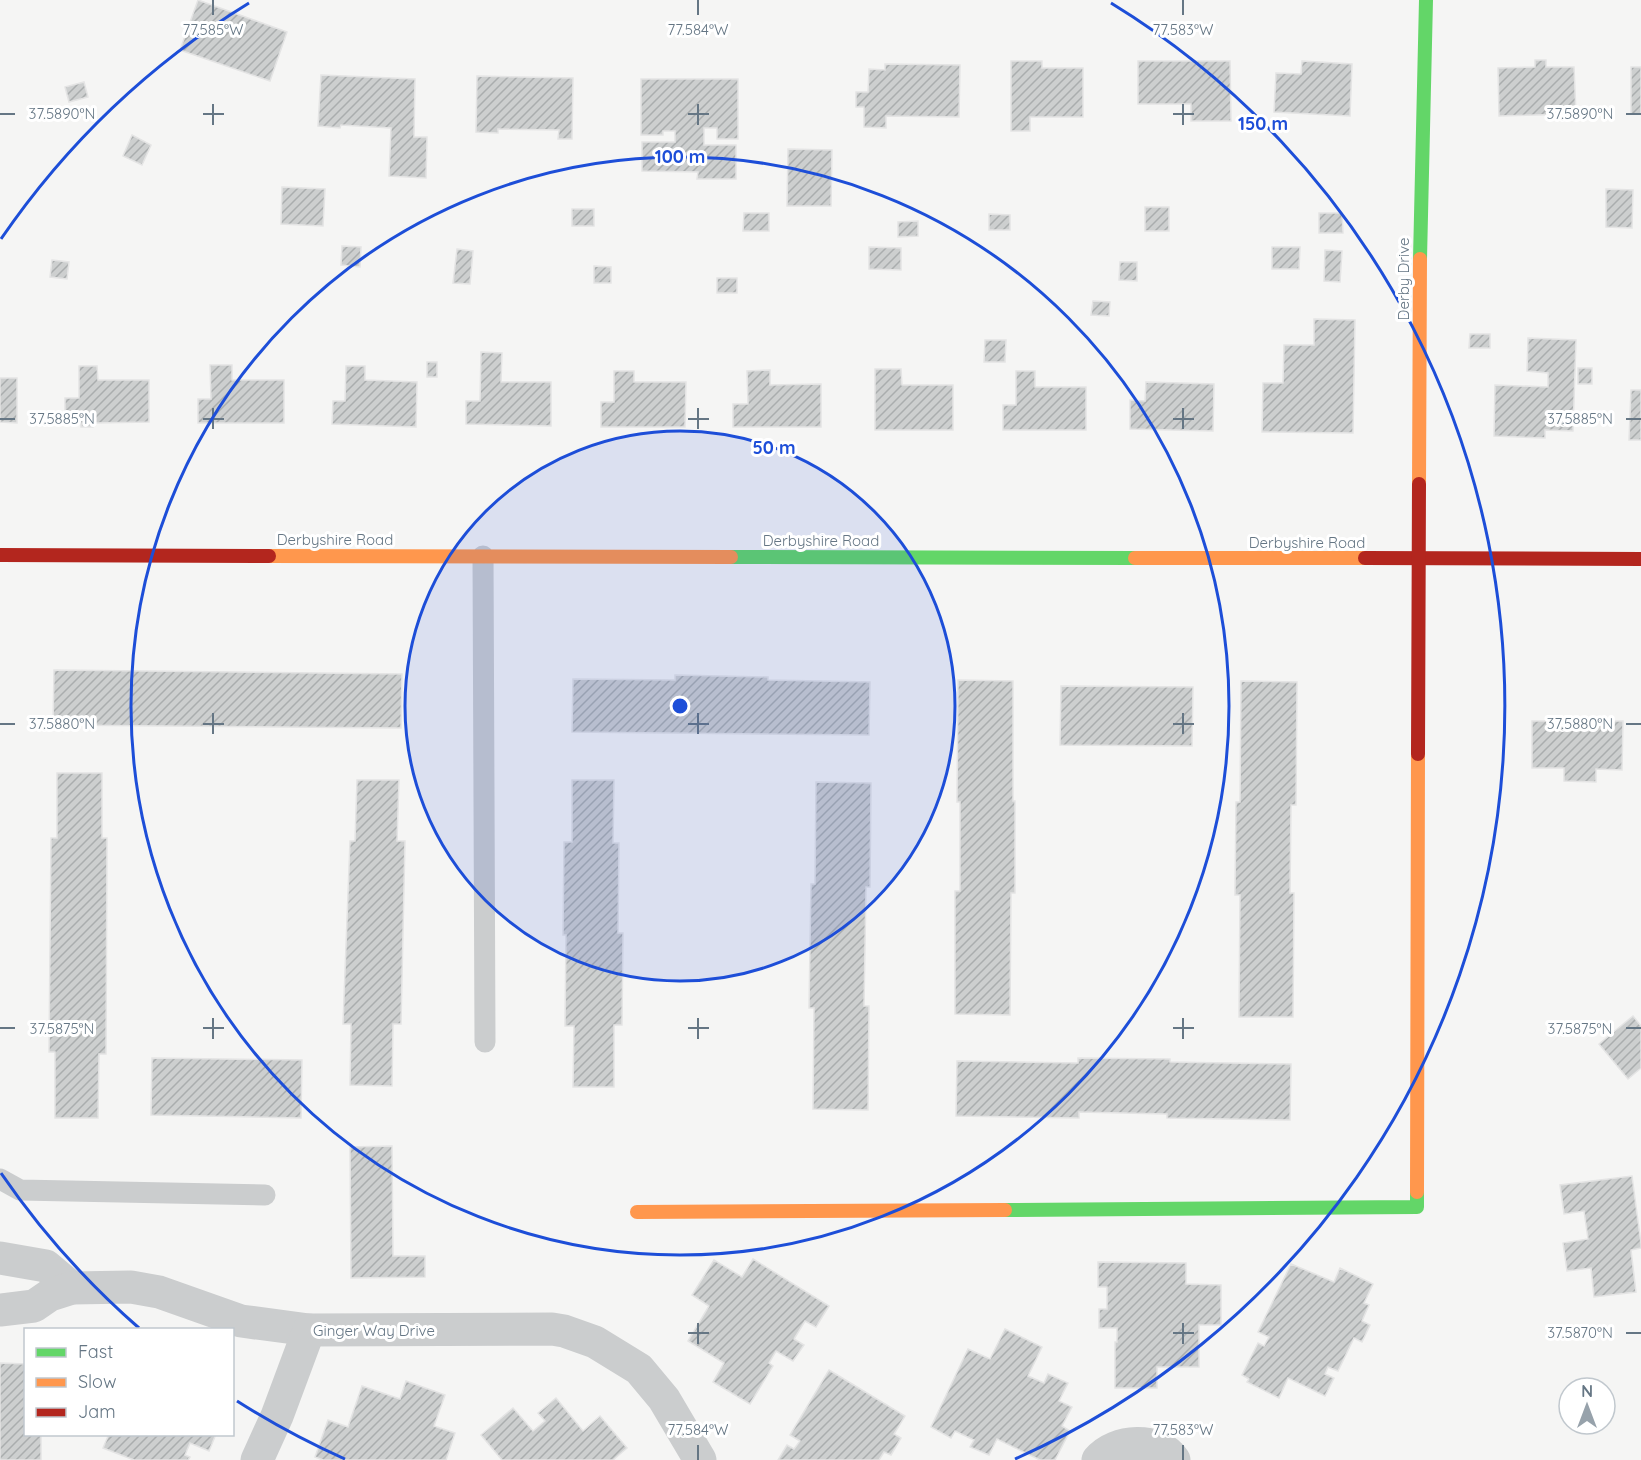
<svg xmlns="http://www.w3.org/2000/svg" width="1641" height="1460" font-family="Quicksand,sans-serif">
	<defs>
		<pattern id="building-hatch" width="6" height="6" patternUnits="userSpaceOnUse" patternTransform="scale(1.5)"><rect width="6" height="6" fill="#cdcfcf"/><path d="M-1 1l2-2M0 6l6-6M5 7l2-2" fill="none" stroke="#aaadae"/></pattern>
	</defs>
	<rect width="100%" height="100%" fill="#f5f5f4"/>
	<g fill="url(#building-hatch)" stroke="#e4e4e4" stroke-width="1.5">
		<polygon points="198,0 287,32 270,81 180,50"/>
		<polygon points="1535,60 1546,60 1546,67 1574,67 1576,114 1499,116 1498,68 1535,67"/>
		<polygon points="1011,61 1042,61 1042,68 1083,68 1083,117 1030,117 1030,131 1011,131"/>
		<polygon points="1138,61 1230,61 1231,121 1191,121 1191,104 1138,104"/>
		<polygon points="1302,61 1352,64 1350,116 1274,112 1276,73 1301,74"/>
		<polygon points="885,64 960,65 959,117 886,116 886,128 864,127 864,107 856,107 856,92 868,92 869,69 885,70"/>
		<rect x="1631" y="67" width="10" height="47"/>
		<polygon points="321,75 415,79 414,137 427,137 426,178 389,176 391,128 341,125 340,128 318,126"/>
		<polygon points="477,76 573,78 572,139 558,139 559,130 498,129 498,133 476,132"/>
		<polygon points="641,79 738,79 738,139 717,139 717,128 704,128 704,145 736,145 736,179 697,179 698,172 642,171 642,142 675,142 675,131 663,131 663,135 641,135"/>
		<polygon points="84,82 88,97 69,102 65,87"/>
		<polygon points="132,135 151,145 142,165 123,156"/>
		<polygon points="788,149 832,150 831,206 787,206"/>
		<polygon points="282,187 325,189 323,226 281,224"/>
		<polygon points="1606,189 1633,190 1632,228 1606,227"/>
		<rect x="1145" y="207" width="24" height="24"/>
		<rect x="572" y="209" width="22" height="17"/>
		<polygon points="744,213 769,213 769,231 743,231"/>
		<polygon points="1319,213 1342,213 1343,233 1319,233"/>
		<polygon points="989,214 1010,215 1010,230 989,230"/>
		<polygon points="918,221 918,236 898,237 898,222"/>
		<polygon points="342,246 361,247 360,267 341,265"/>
		<polygon points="869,247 901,248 901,270 869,269"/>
		<polygon points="1272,247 1300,247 1299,269 1272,269"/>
		<polygon points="457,249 473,251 470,284 453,283"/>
		<polygon points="1325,250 1342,251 1340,282 1324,281"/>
		<polygon points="52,260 69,262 67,279 50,277"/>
		<polygon points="1120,262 1137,262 1137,281 1119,280"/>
		<polygon points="594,266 611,267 611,283 594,283"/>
		<rect x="717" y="278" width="20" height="15"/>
		<polygon points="1093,301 1110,302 1109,316 1091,315"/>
		<polygon points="1314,319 1355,320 1353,433 1262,432 1263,383 1283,383 1284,345 1314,345"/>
		<polygon points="1470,334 1490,334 1490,348 1469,348"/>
		<polygon points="1528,338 1576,340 1573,431 1545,430 1545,438 1494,436 1495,385 1548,387 1548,373 1527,371"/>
		<polygon points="985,340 1006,340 1005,362 984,362"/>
		<polygon points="481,352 502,353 501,382 551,382 551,426 466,424 466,401 480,401"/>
		<rect x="427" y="362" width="10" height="15"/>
		<polygon points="210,365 232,365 232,380 284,380 284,423 198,423 198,399 211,399"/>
		<polygon points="79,366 97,366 98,380 149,380 149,422 94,423 93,427 81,427 81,423 65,423 65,398 79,398"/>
		<polygon points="346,366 365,366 365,380 417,382 416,427 332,424 333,401 345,401"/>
		<rect x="1578" y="368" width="14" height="16"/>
		<polygon points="875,369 901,369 902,385 953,385 953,430 875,430"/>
		<polygon points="770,370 770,385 821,384 821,427 733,427 733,404 748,404 747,371"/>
		<polygon points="614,371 634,371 634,382 686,382 685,427 601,427 601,402 614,402"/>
		<polygon points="1016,371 1035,371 1035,387 1086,387 1086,430 1003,430 1003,405 1016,405"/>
		<polygon points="0,378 17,378 17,423 0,422"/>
		<polygon points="1146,382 1214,384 1213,431 1130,429 1130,400 1145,401"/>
		<polygon points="1631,390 1641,390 1641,440 1629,440"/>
		<polygon points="54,670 402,674 401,728 53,725"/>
		<polygon points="675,675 768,677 768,680 870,682 869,735 572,732 573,679 675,680"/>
		<polygon points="958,680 1013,681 1013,801 1015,801 1015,893 1011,893 1010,1015 955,1014 955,891 960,891 960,802 957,802"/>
		<polygon points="1241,681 1297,682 1296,805 1291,805 1290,893 1294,893 1293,1017 1239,1017 1240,895 1235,895 1236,802 1240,802"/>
		<polygon points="1061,686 1193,687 1192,746 1060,745"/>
		<polygon points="1532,721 1623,721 1622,770 1596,769 1596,782 1564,781 1564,768 1532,768"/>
		<polygon points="57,773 102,773 102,838 107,838 106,1054 99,1054 98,1118 55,1118 55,1052 49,1052 51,838 57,838"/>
		<polygon points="357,780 399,780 397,841 405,841 401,1024 393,1024 392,1086 350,1085 351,1024 343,1024 350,841 355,841"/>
		<polygon points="572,780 614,780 613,843 619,843 618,933 623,933 622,1025 614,1025 614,1087 573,1087 574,1026 565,1026 566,935 563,935 564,842 572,842"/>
		<polygon points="816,782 871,783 870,887 866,887 864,1006 869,1006 868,1110 813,1109 814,1008 809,1008 811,884 815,884"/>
		<polygon points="1633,1016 1641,1026 1641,1068 1628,1079 1599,1044"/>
		<polygon points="152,1058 302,1060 301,1118 151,1115"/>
		<polygon points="1078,1058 1170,1059 1170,1062 1291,1064 1290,1120 1167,1118 1167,1114 1079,1112 1079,1118 956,1116 957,1061 1078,1063"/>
		<polygon points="392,1146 393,1256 425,1256 425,1277 351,1278 350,1147"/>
		<polygon points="1632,1176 1641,1244 1641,1248 1631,1250 1636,1292 1594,1297 1591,1268 1567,1271 1563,1243 1588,1239 1584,1211 1564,1214 1560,1185"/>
		<polygon points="753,1259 829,1306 816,1327 805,1321 794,1339 804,1345 793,1361 776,1351 769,1363 773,1366 750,1404 713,1382 724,1363 688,1341 709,1306 692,1295 714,1260 742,1277"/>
		<polygon points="1098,1262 1186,1263 1186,1284 1221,1285 1221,1325 1199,1325 1199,1367 1157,1367 1157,1388 1115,1388 1115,1342 1117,1342 1117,1328 1099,1328 1099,1309 1107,1309 1107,1287 1098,1287"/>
		<polygon points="1291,1264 1334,1282 1340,1268 1373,1284 1364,1303 1369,1305 1362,1321 1370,1325 1362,1342 1354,1338 1338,1371 1328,1367 1325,1374 1334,1378 1325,1396 1288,1378 1279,1398 1247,1382 1249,1379 1242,1375 1258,1343 1264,1346 1269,1337 1258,1332"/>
		<polygon points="1005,1329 1042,1347 1028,1376 1044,1383 1048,1374 1068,1383 1059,1401 1072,1407 1062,1426 1070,1431 1055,1460 1040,1460 997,1439 989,1455 970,1447 974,1440 955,1431 951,1438 931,1427 968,1349 990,1359"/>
		<polygon points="0,1363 26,1364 26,1434 41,1434 41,1460 0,1460"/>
		<polygon points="829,1370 905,1416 894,1434 901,1438 891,1455 884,1452 879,1460 778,1460 787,1445 794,1449 800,1441 790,1435"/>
		<polygon points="406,1381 445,1395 434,1426 455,1433 446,1460 323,1460 315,1457 328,1420 348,1427 362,1386 400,1399"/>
		<polygon points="556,1398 583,1431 600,1416 627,1448 613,1460 502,1460 481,1435 513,1408 533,1431 545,1421 538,1413"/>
		<polygon points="109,1434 216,1434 209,1451 190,1443 185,1455 190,1457 188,1460 134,1460 103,1448"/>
	</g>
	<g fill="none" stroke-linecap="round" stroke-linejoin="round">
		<g stroke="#cbcdce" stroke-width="21">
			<polyline points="483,556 485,1042"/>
			<polyline points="0,1179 20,1190 265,1195"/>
		</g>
		<g stroke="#cbcdce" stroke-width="33">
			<polyline points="0,1258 46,1266 72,1288"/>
			<polyline points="0,1310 34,1306 50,1295 72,1288 131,1287 159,1292 241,1321 309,1330 552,1329 564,1331 595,1342 639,1369 664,1399 700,1460"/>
			<polyline points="257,1460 277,1416 309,1330"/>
			<path d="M1098 1460C1115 1439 1159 1437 1174 1460"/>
		</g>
		<g stroke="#63d668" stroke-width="14">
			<polyline points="1420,259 1426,0"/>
			<polyline points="731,557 1135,558"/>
			<polyline points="1005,1210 1417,1207 1417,1192"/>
		</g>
		<g stroke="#ff974d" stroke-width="14">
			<polyline points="1419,484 1420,259"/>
			<polyline points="269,556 731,557"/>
			<polyline points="1135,558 1365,558"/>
			<polyline points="1417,1192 1418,754"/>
			<polyline points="637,1212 1005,1210"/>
		</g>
		<g stroke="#b3261e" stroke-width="14">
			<polyline points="0,555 269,556"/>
			<polyline points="1365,558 1641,559"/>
			<polyline points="1418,754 1419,484"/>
		</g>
	</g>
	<path fill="none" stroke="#657684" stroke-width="2" d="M213 0V15M698 0V15M1183 0V15M213 104V125M698 104V125M1183 104V125M0 114H15M203 114H224M688 114H709M1173 114H1194M1626 114H1641M213 408V429M698 408V429M1183 408V429M0 419H15M203 419H224M688 419H709M1173 419H1194M1626 419H1641M213 713V734M698 713V734M1183 713V734M0 724H15M203 724H224M688 724H709M1173 724H1194M1626 724H1641M213 1018V1039M698 1018V1039M1183 1018V1039M0 1028H15M203 1028H224M688 1028H709M1173 1028H1194M1626 1028H1641M698 1323V1344M1183 1323V1344M688 1333H709M1173 1333H1194M1626 1333H1641M698 1445V1460M1183 1445V1460"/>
	<circle cx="680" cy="706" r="275" fill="#1d4ed8" fill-opacity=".12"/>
	<g fill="none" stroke="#1d4ed8" stroke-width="3">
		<circle cx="680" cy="706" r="275"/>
		<circle cx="680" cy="706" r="549"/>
		<path d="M345 1459A824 824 0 0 1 237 1401M139 1328A824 824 0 0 1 1 1173M1 239A824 824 0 0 1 249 3M1111 3A824 824 0 0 1 1015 1459"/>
	</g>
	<g text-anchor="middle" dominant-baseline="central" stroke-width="6" stroke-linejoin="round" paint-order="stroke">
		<g font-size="15" fill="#657684" stroke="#fff">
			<text transform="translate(1403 279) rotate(-90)">Derby Drive</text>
			<text x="335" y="539">Derbyshire Road</text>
			<text x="821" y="540">Derbyshire Road</text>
			<text x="1307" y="542">Derbyshire Road</text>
			<text x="374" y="1330">Ginger Way Drive</text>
		</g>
	</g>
	<g font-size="15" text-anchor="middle" fill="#657684" stroke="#fff" stroke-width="6" stroke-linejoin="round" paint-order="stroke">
		<text x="213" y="35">77.585°W</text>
		<text x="698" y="35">77.584°W</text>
		<text x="1183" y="35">77.583°W</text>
		<text x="62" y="119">37.5890°N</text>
		<text x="1580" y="119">37.5890°N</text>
		<text x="62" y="424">37.5885°N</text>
		<text x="1580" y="424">37.5885°N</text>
		<text x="62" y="729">37.5880°N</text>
		<text x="1580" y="729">37.5880°N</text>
		<text x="62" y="1034">37.5875°N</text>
		<text x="1580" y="1034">37.5875°N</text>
		<text x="1580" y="1338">37.5870°N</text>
		<text x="698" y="1435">77.584°W</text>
		<text x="1183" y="1435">77.583°W</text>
	</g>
	<circle cx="680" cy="706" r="9" fill="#1d4ed8" stroke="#fff" stroke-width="3"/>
	<g font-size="18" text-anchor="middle" font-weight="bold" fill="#1d4ed8" stroke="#fff" stroke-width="6" stroke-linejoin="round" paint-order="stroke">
		<text x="1263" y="130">150 m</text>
		<text x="680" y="163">100 m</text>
		<text x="774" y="454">50 m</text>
	</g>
	<rect x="24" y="1328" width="210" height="108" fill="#ffffff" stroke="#c1c8ce" stroke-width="1.5"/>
	<rect x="36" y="1348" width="30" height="9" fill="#63d668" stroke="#c1c8ce" stroke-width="1.5"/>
	<text x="78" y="1358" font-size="18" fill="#657684">Fast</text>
	<rect x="36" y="1378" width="30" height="9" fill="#ff974d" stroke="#c1c8ce" stroke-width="1.5"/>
	<text x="78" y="1388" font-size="18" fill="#657684">Slow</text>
	<rect x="36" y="1408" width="30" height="9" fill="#b3261e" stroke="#c1c8ce" stroke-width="1.5"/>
	<text x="78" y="1418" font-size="18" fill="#657684">Jam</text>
	<g transform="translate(1587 1406)"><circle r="28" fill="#ffffff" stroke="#c1c8ce" stroke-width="1.5"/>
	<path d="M0-4.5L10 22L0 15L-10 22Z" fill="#97a2ab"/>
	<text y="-9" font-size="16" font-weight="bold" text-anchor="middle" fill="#657684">N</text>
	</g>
</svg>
